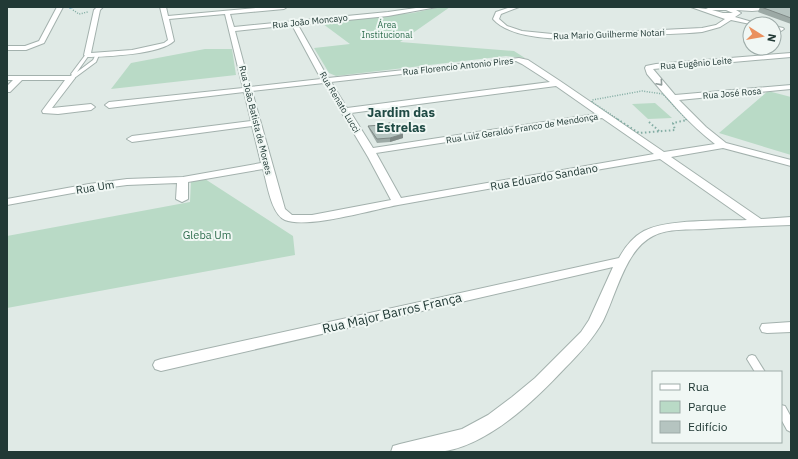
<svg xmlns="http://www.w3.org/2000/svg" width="798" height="459" font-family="'IBM Plex Sans',sans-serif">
	<rect width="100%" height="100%" fill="#e0eae6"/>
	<g fill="#b9dac6">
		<polygon points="440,7 450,7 400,42 514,51 525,58 506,56 336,76 329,73 314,48 350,44 319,21 413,13"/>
		<polygon points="205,49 232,49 236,75 111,89 131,63"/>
		<polygon points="768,91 791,97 791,155 719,133"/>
		<polygon points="655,103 672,118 648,119 632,104"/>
		<polygon points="205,179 293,236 295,255 7,308 7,236 190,202 191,181"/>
	</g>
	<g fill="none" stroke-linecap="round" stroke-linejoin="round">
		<polyline stroke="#8abacc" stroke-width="2" points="70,8 73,7"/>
		<defs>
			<g id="lane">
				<polygon points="86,54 89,55 77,72 93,60 96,54 99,55 96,62 73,79 69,79 69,77 72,75 71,74"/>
				<polygon points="752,355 755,356 765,372 755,372 747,359 749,356"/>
				<polygon points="781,405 785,406 791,417 791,432 787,430 781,419"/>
			</g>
			<g id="street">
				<polygon points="57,7 63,7 44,43 26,50 7,50 7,46 25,46 39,41"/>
				<path d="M97 7H103L100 10 91 53 132 50 164 43 168 40 160 7H166L168 16 266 7H287L284 9 230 14 234 27 388 12 423 7H437L388 16 298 25 328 78 519 58 528 60 560 81 664 152 715 144C689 124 668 99 647 74L645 68 646 66 656 64 791 53V57L653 69 675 95 791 85V89L679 100 706 127 726 143 791 160V166L723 148 671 157 761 219 791 217V225C763 226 735 227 706 229 689 230 668 228 653 236 625 250 616 295 603 321 593 339 580 353 565 368 534 401 487 447 439 452 424 454 407 452 391 452L393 446 400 444 462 429 488 415 512 397 535 378 581 332 589 320 613 267 161 371 155 369 153 365 155 361 161 359 619 258C625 247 633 237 644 231 666 219 721 221 747 220L660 159C573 174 485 189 398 205 372 210 307 229 285 220 271 214 267 183 263 169L188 182V199L182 202 176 199 177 183 127 185 89 190 7 205V199L89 184 127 179 183 177 261 163 252 126 132 142 127 139 132 136 251 121 244 92 109 108 105 105 109 102 243 88 225 14 169 19 174 41C161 54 106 57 87 57L84 55 94 10ZM292 25 321 79 250 87 235 31ZM516 61 522 64 550 82 347 108 331 82ZM324 83 368 157 391 200 312 215H292L285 209 252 91ZM556 86 596 114 373 148 351 113ZM602 118 654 154 401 198 376 153Z"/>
				<path d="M511 7H519L501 14 499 19 507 26 522 31 562 35 702 28 716 25 725 19 691 7 706 9 710 7H781L778 9 752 11 736 10 741 13 735 17 759 24H750L731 20 720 27 702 32C681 34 659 34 638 35 601 37 519 48 493 19L496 12ZM712 10H726L733 13H723Z"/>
				<polygon points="774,26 783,28 784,29 781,31 774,30"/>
				<polygon points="7,76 74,76 75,78 52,108 91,104 95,107 91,110 58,114 43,113 42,111 65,80 22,80 10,92 7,92 7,86 13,80 7,80"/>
				<polygon points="791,322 791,332 767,333 762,332 760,328 762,324"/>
			</g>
		</defs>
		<use href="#lane" stroke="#a3b1ad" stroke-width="2"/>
		<use href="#street" stroke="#a3b1ad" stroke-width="2"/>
		<g stroke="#82aca3" stroke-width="1.5" stroke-dasharray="1 1.5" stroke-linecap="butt">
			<polyline points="73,10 79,14 88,12"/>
			<polyline points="619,120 592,102 592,100 642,91 663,94 687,120"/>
		</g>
		<g stroke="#82aca3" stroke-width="2" stroke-dasharray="1.5 2.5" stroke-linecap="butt">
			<polyline points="617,119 639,133 675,130 673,123 687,120 686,119"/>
			<polyline points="649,122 659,131"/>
		</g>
		<use href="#lane" fill="#fff" fill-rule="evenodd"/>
		<use href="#street" fill="#fff" fill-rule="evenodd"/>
	</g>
	<g fill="#9ca9a5">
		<polygon points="760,7 790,7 791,8 791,24 758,12"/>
		<polygon points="368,126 403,134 403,138 390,142 377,143 369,129"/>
	</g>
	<polygon fill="#7f8986" points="403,134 403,138 390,142 390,138"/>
	<g fill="#b5c4c0" stroke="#7f8986">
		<polygon points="761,7 790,7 791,8 791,18"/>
		<polygon points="394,122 403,134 390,138 377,139 368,126 381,125"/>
	</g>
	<defs><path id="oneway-chevron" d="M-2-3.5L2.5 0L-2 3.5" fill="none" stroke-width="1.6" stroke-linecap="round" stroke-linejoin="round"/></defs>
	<use stroke="#909c9a" href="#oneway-chevron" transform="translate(660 83) rotate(49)"/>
	<g text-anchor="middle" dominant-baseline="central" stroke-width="4" stroke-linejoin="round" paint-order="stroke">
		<g font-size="9" fill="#213935" stroke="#f0f7f4">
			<text transform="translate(310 21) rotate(-6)">Rua João Moncayo</text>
			<text transform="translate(609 34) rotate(-2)">Rua Mario Guilherme Notari</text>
			<text transform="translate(696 63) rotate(-5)">Rua Eugênio Leite</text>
			<text transform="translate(458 66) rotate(-6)">Rua Florencio Antonio Pires</text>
			<text transform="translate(732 93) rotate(-5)">Rua José Rosa</text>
			<text transform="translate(340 102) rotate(59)">Rua Renato Lucci</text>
			<text transform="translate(256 120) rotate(76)">Rua João Batista de Moraes</text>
			<text transform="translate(522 128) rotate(-9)">Rua Luiz Geraldo Franco de Mendonça</text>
		</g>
		<g font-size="9" fill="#2e6d4e" stroke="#f0f7f4">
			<text x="387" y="24">Área<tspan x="387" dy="10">Institucional</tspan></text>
		</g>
		<g font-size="11" fill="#213935" stroke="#f0f7f4">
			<text transform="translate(544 177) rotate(-10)">Rua Eduardo Sandano</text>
			<text transform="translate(95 187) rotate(-9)">Rua Um</text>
		</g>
		<g font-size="11" fill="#2e6d4e" stroke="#f0f7f4">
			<text x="207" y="235">Gleba Um</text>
		</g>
		<g font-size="13" font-weight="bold" fill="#1f4a44" stroke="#f0f7f4">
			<text x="401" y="112">Jardim das<tspan x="401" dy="15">Estrelas</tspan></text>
		</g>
		<g font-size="13" fill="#213935" stroke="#f0f7f4">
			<text transform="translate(392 313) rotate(-13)">Rua Major Barros França</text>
		</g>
	</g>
	<rect width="798" height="459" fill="none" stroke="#213935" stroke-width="16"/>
	<rect x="652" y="371" width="130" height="72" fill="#f0f7f4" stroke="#9daba8"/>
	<rect x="660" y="384" width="20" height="6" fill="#ffffff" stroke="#9daba8"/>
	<text x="688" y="391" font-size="12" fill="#213935">Rua</text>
	<rect x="660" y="401" width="20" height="12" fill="#b9dac6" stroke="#9daba8"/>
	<text x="688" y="411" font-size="12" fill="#213935">Parque</text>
	<rect x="660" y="421" width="20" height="12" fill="#b5c4c0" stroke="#9daba8"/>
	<text x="688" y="431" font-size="12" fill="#213935">Edifício</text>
	<g transform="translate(762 36) rotate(101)"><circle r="19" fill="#f0f7f4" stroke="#9daba8"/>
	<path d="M0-3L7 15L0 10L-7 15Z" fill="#ea905e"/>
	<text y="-6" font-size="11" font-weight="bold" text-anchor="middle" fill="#213935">N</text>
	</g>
</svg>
